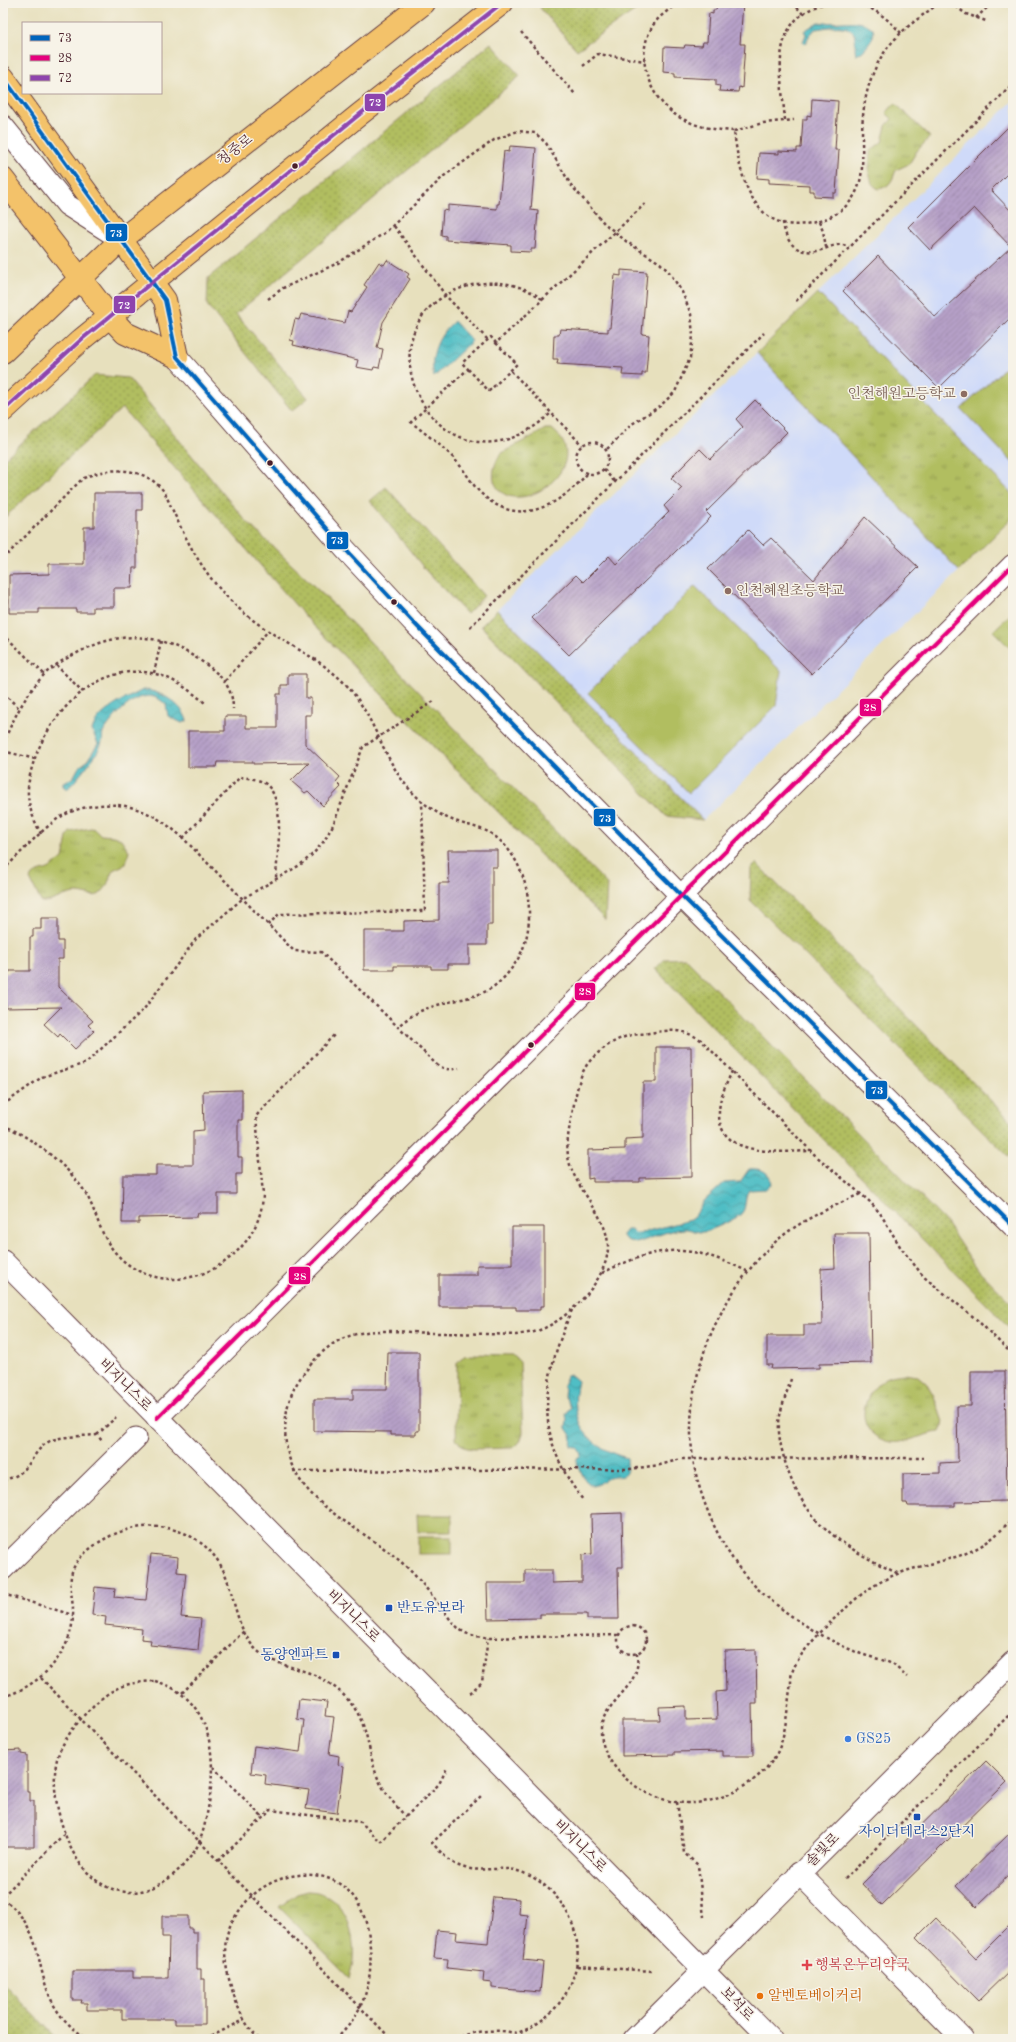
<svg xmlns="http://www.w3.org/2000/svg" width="1016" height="2042" font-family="'Old Standard TT','Noto Serif KR',serif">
	<defs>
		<pattern id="grass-dots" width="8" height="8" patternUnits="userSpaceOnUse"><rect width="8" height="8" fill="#b1be60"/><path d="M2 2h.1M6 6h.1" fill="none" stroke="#929a4f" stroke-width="1.8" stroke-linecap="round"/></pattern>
		<pattern id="park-tufts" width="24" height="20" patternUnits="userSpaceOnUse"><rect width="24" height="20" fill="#b1be60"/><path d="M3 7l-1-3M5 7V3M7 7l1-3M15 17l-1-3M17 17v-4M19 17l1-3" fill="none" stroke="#929a4f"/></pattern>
		<pattern id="water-waves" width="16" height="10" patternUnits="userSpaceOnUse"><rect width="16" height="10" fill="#50bec5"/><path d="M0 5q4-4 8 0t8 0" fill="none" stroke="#449aa0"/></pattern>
		<pattern id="building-hatch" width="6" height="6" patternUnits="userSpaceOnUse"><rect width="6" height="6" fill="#b6a0c8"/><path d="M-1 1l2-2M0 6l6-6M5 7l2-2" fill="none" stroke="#9682a3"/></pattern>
	</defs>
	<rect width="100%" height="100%" fill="#f7f3e8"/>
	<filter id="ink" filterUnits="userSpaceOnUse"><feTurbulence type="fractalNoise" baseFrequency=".025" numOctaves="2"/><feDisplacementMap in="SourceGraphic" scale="8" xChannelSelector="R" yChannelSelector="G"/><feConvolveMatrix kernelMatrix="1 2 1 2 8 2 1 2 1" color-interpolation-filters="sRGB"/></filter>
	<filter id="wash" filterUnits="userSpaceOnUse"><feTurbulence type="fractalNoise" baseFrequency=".012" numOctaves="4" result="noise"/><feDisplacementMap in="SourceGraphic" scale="16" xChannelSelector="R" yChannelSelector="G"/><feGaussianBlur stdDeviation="0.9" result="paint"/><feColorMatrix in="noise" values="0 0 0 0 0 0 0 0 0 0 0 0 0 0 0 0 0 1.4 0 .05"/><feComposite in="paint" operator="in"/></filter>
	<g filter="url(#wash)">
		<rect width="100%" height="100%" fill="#e7e0bd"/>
		<g fill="#cfdaf9">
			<polygon points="1013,101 1013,495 818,293"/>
			<polygon points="757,353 959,571 703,820 497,610"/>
		</g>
		<g fill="url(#grass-dots)" stroke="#7e6e46">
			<polygon points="547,3 646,3 577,50 540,8"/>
			<polygon points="491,43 520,76 236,314 308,398 292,411 207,305 208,278"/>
			<polygon points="95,375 128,378 245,520 337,608 607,884 605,920 313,625 122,408 3,519 3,460"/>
			<polygon points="386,487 484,596 467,614 428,573 370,501"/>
			<polygon points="497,610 703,820 666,816 481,626"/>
			<polygon points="756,863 1013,1123 1013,1161 750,900 751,868"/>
			<polygon points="685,958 944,1220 974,1265 1013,1305 1013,1331 655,969 665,959"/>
			<polygon points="3,1983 58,2039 3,2039"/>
		</g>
		<g fill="url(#park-tufts)" stroke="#7e6e46">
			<path d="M895 103 930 137 917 151 909 164 896 170C892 181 890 187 878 189L872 184 869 172 870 151 882 142 886 126 892 119 886 113Z"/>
			<polygon points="818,293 1013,495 1013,517 959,571 757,353"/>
			<path d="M545 429H552C600 467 510 526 494 481 492 473 495 462 500 455 506 449 535 436 545 429Z"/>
			<polygon points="1013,612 1013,651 993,631"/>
			<path d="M91 828 95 829 101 835 113 836 121 839 129 851 126 864 113 870C109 878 108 887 101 893 95 899 85 893 77 893 64 893 54 903 41 902L30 879C35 870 43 872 50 868 54 865 59 861 63 858L67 837 70 832Z"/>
			<polygon points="471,1354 513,1355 520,1362 523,1433 520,1442 512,1448 472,1449 463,1447 456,1439 457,1363 464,1355"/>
			<path d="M904 1374 918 1376 927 1384 934 1396 943 1422 940 1432C924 1433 904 1445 890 1442 853 1434 859 1395 886 1378 891 1375 899 1375 904 1374Z"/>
			<path d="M308 1891C349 1891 361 1946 349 1978L279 1907 297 1894Z"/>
		</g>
		<g fill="#b1be60" stroke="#7e6e46">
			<polygon points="1013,360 1013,463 961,409"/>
			<polygon points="695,586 781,671 776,706 689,793 588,693"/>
			<polygon points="417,1515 452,1515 452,1532 418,1532"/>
			<rect x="418" y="1537" width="34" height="17"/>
		</g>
		<g fill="url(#water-waves)" stroke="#4d6e78">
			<path d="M818 22C834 25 857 17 871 27 880 33 864 53 856 55 854 50 856 43 855 37 852 21 825 28 815 29L809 36 805 44 803 42 806 34 804 31Z"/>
			<path d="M454 321 472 341 434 377C429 355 438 336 454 321Z"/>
			<path d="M143 690C159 690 183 704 187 721L182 723 168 716 166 705C144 680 114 715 103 733 102 736 103 739 102 742 101 746 97 752 95 756 89 763 74 784 67 789L63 786V782L73 778 79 767 86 762 98 744 92 730C98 710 126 699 143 690Z"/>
			<path d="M749 1169C761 1168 769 1171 772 1183L767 1189 749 1190C743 1198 748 1208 740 1215 735 1219 707 1233 701 1232 695 1232 689 1228 683 1229 667 1230 651 1239 636 1243L626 1240 622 1235 626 1230H631L634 1233H640L690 1220 695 1216 704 1201 724 1183 740 1182Z"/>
			<path d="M571 1375 578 1381C568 1423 588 1447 627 1458 629 1484 619 1473 606 1479 599 1483 602 1484 592 1486L585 1480 576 1461 578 1457 581 1456C580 1450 578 1447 571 1446L572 1437 566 1428 567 1420 566 1414 571 1407 564 1395 565 1390 563 1385 567 1376Z"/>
		</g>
		<g id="blocks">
			<g fill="url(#building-hatch)">
				<polygon points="717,3 743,3 740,44 745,44 742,88 739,87 738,92 719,91 720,86 716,85 716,79 675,77 675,73 663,72 664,47 684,48 685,45 702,46 703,42 707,42 709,13 713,14 713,10 716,10"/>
				<polygon points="812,99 838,101 835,150 839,150 836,193 833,193 833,197 814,196 814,191 810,191 810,185 769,183 769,179 757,178 759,153 779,154 779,151 797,152 797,148 801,148 803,119 807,119 807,115 811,116"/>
				<polygon points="1013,122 1013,168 991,190 1013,213 1013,315 939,388 843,291 878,256 935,317 1011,247 974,208 930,250 908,227"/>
				<polygon points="510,146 536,148 531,210 538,211 535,249 531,249 531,252 511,251 511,245 446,240 446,236 441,235 443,210 448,211 448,205 497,209 497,204 499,204 504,151 509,152"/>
				<polygon points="387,260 409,274 407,277 410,279 383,322 377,348 383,349 379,368 374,367 373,370 356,367 358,360 293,345 294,341 290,340 295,319 299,320 301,314 345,323 348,311 351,312 367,287 364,285 379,262 384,265"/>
				<polygon points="621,270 647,272 642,334 649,335 646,373 642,373 642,376 622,375 623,368 557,364 558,359 553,359 554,335 559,335 560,329 608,332 608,328 610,328 615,275 621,276"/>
				<polygon points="755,400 787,432 706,512 711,517 569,655 532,618 576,575 583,582 609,556 616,564 669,512 664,506 682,488 671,478 700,449 710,459 743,427 736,419"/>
				<polygon points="94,493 142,493 142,510 137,510 137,568 133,568 132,588 114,588 114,607 93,607 93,612 76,612 76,609 39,609 39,613 9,613 9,575 49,574 49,564 84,564 84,527 94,527"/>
				<polygon points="865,517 918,567 812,674 708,569 748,530 763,545 771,538 814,580"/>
				<polygon points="288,674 306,674 306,698 311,698 311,715 305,715 305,744 340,777 336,782 341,787 323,806 308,791 305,793 291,781 309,763 253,764 253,762 217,762 216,767 188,767 188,731 225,731 225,716 246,716 246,728 277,728 277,694 281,694 281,685 288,685"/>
				<polygon points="448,850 497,850 497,867 492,867 492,925 487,925 487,945 469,945 469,964 448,964 448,969 431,969 431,966 394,966 394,970 364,970 364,931 404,931 404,921 439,920 439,883 449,883"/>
				<polygon points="41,918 58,918 58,941 63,941 63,959 58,959 58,987 93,1021 88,1025 94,1031 75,1049 60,1034 58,1037 44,1024 61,1007 6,1008 6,1005 3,1005 3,973 9,973 9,971 30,971 30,937 33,937 33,929 41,929"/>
				<polygon points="656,1047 691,1047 692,1177 640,1178 640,1182 593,1182 593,1178 588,1179 588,1150 625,1149 625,1139 643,1138 643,1082 656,1082"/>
				<polygon points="242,1090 242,1120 238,1120 238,1157 242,1157 242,1174 236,1174 236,1194 218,1194 218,1213 198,1213 197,1217 139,1218 139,1223 122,1223 123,1175 156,1175 156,1165 193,1165 193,1131 204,1130 203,1091"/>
				<polygon points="512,1227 544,1227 544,1306 540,1306 540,1310 516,1310 516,1307 439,1307 439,1275 477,1275 477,1265 512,1265"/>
				<polygon points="834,1233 869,1233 871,1363 819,1364 819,1368 771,1369 772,1365 767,1365 767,1336 804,1336 804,1325 822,1325 821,1269 835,1268"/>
				<polygon points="388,1352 419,1352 419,1431 416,1431 416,1435 391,1435 391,1432 314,1431 314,1399 353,1399 353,1389 387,1389"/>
				<polygon points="971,1371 1005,1371 1007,1501 955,1502 955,1506 908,1506 907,1503 903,1503 903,1474 940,1473 940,1463 958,1462 957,1406 971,1406"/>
				<polygon points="622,1513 623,1567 618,1567 619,1619 587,1619 587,1614 540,1614 540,1618 488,1619 487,1583 525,1583 525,1570 552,1570 552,1583 582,1582 582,1555 592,1554 591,1514"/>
				<polygon points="151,1554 178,1557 177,1572 186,1573 181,1617 201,1619 198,1650 150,1645 151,1640 141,1639 142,1629 105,1625 106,1617 92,1615 95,1587 115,1589 114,1597 146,1600"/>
				<polygon points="756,1650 757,1704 752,1704 753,1756 722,1756 722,1751 674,1752 674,1755 622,1756 622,1720 660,1720 659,1707 686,1706 686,1720 717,1719 716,1692 726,1691 725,1651"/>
				<polygon points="299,1699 327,1702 325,1716 334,1717 329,1754 339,1756 338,1765 343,1766 337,1813 306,1809 309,1790 265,1784 266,1775 251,1773 254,1746 300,1752 304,1720 297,1719"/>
				<polygon points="21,1750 21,1754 27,1755 27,1792 30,1792 30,1801 34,1801 34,1847 4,1847 3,1751"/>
				<polygon points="986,1761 1007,1782 882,1905 862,1884"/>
				<polygon points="1013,1830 1013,1871 976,1907 956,1886"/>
				<polygon points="493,1897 520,1899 519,1914 528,1915 523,1960 543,1962 540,1992 492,1988 492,1983 483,1982 484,1972 447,1968 448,1959 434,1958 437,1930 457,1932 456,1940 488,1943"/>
				<polygon points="162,1916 188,1916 188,1928 192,1928 192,1932 197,1932 197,1969 201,1969 201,1979 205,1979 205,2024 175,2024 175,2019 122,2019 122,2010 87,2010 87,2003 81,2003 82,2000 72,2000 72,1971 133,1971 133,1978 168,1978 169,1937 162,1937"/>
				<polygon points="936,1918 976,1959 1013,1922 1013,1967 978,2001 916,1938"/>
			</g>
		</g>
	</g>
	<g filter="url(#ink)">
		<use href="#blocks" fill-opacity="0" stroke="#623c41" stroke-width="1"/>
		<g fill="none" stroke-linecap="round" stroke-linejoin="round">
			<defs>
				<g id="minor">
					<polyline points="3,126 67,205 119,238"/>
					<polyline points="177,357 345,549 413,622 681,896 1013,1226"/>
					<polyline points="3,1261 771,2039"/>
					<polyline points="157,1418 1013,565"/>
					<polyline points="3,1569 136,1438"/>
					<polyline points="799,1873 963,2039"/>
					<polyline points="634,2039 1013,1662"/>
				</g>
				<g id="major">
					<polyline points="3,77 165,300 177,357"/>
					<polyline points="3,179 111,318 125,333 177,357"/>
					<polyline points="3,352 122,239 424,3"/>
					<polyline points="3,411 82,339 360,114 502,3"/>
				</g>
			</defs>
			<use href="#minor" stroke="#623c41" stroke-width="23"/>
			<use href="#major" stroke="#623c41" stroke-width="24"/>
			<g stroke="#623c41" stroke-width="2.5" stroke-dasharray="3 3" stroke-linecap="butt">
				<path d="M677 3C668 11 656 18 651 29 633 62 653 107 687 121 701 128 719 130 734 131 739 175 753 236 811 223 827 220 843 212 852 199 865 181 862 158 862 137 862 101 870 64 897 37 909 24 925 14 939 3"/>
				<polyline points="793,3 803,14"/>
				<path d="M854 3C873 6 888 19 901 33"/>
				<polyline points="951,3 966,14 986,21"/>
				<polyline points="976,18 992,3"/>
				<polyline points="521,32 575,94"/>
				<polyline points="583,66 598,54 645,61"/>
				<path d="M785 120C781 73 767 20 826 3"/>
				<polyline points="734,131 763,123 794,120"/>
				<path d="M783 222C785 241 795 254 816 251 829 249 836 241 849 247"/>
				<polyline points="819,222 823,231 826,247"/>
				<polyline points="394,226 446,296 488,340"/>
				<polyline points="268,299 283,288 338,263 386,232 444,176 494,140 518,131 535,133 546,143 571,185 604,223 627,242 660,263 670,273 682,292 691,314 693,336 690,358 675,392 660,406 632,424 606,450"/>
				<path d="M542 299C521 283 494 279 468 286 343 322 441 515 551 413"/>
				<polyline points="796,301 1013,84"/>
				<polyline points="468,369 489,391 517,364 496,343"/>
				<polyline points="511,371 582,445"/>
				<circle cx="592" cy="458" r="16"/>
				<polyline points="604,470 615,482"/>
				<path d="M587 474C560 505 520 528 484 496 473 487 467 473 457 462 444 447 427 435 411 422L468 369 462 363 491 337 496 343 646 203"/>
				<path d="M3 559 82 479C109 465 147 467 165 493 190 550 211 592 264 628 293 648 325 661 349 688 376 719 384 763 413 793 426 806 441 817 458 822 472 827 486 828 497 838 531 865 540 930 514 965 489 1001 467 995 431 1007 418 1011 408 1018 398 1026"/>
				<polyline points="470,627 764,333"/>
				<polyline points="3,634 45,675"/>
				<polyline points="56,665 83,692"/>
				<polyline points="154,673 161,641"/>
				<polyline points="225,681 268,631"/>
				<polyline points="3,693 20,709"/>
				<path d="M3 744C13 719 27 691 47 672 57 663 69 657 81 651 125 629 161 634 201 661 219 673 233 686 233 709"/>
				<polyline points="3,751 35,759"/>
				<path d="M41 834C34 820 27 805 28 788 33 734 84 666 144 672 168 674 187 688 205 703"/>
				<path d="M183 838 240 777C248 778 261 779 267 785 286 803 277 853 276 878"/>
				<path d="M3 870C19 855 38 833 56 820 67 812 80 808 93 806 129 800 157 814 183 838L294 951 321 952 437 1065C445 1070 451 1070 459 1068"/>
				<polyline points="268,925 279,914 425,911 422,802"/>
				<path d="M732 1071C728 1081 722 1092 720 1103 710 1158 776 1152 811 1151"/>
				<polyline points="3,1105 42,1077 86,1063 144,1009 196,939 242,899 300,865 313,854 324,841 333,825 363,747 434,701"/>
				<path d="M3 1125C32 1138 62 1161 81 1186 93 1202 97 1224 107 1241 132 1283 184 1290 223 1263 246 1247 262 1223 263 1195L256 1116 335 1034"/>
				<path d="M860 1194C830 1208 796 1222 772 1245 716 1299 682 1381 693 1459 696 1479 703 1500 711 1519 722 1544 737 1569 757 1588 782 1612 822 1638 854 1651 866 1657 880 1658 892 1664 897 1667 902 1673 907 1677"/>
				<path d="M602 1273C662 1244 688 1243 749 1272"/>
				<path d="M572 1310C541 1381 533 1435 583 1500"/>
				<path d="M791 1379C787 1393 780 1409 779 1423 778 1437 782 1451 786 1465 804 1523 846 1549 897 1573"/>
				<polyline points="97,1435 116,1417"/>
				<polyline points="293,1471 630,1469 660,1465 681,1459 923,1458"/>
				<path d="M3 1480C33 1474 29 1452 50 1441 60 1436 85 1436 97 1435L103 1442"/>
				<polyline points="3,1594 73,1615"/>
				<circle cx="632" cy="1640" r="14"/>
				<path d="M618 1635 488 1638C479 1636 469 1636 462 1631 452 1624 445 1612 438 1603 426 1588 414 1573 400 1561 370 1535 332 1518 307 1489 287 1466 282 1440 287 1410 290 1394 297 1381 308 1368 343 1322 380 1331 431 1333 459 1333 487 1334 516 1335 521 1334 528 1333 534 1332 563 1324 601 1287 607 1256 615 1219 573 1191 568 1156 566 1140 570 1125 573 1109 576 1095 578 1080 585 1068 592 1055 614 1039 628 1036 635 1034 642 1034 649 1033 671 1030 681 1028 701 1040L815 1155 869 1201 880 1213 901 1248 924 1277 976 1319 1013 1355"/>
				<path d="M637 1653C637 1658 638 1663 637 1667 633 1690 603 1705 601 1728 600 1751 615 1770 631 1783 647 1795 668 1803 688 1803 720 1804 762 1782 777 1753 787 1732 787 1707 791 1683 791 1679 791 1674 793 1670 799 1652 831 1621 846 1608 860 1594 880 1580 900 1573 948 1556 977 1561 1013 1517"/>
				<polyline points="41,1678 391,2039"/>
				<path d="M155 1681C211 1697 217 1753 209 1803 206 1819 203 1838 194 1852 148 1916 85 1900 63 1828 56 1807 52 1781 57 1759 63 1736 93 1701 114 1690 126 1683 141 1682 155 1681Z"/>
				<polyline points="182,1693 244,1631"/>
				<polyline points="470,1693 482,1682 488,1638"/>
				<path d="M3 1697C39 1686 71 1655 73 1616 74 1600 67 1584 73 1569 80 1552 106 1536 123 1531 167 1517 214 1537 228 1582 235 1604 238 1627 252 1645 266 1663 292 1666 312 1674 326 1680 339 1689 349 1701 369 1724 367 1750 377 1776 383 1791 395 1805 406 1817"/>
				<polyline points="213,1767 263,1818"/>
				<polyline points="677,1802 684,1853 698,1865 704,1917"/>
				<polyline points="218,1861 271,1810 361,1822 380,1842 439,1784 447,1768"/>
				<polyline points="845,1879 1013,1711"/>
				<polyline points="3,1896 64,1834"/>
				<path d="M3 1899C46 1931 33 1968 55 2007 63 2021 75 2030 87 2039"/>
				<polyline points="577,1966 652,1971"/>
				<polyline points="206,2039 244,2020"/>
				<path d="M259 2039C243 2024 236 2003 230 1983 226 1968 223 1951 227 1935 230 1922 238 1912 246 1902 272 1872 325 1862 353 1896 364 1910 369 1929 370 1947 373 1983 363 2014 336 2039"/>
				<path d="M455 2039C470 2032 486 2030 502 2031 508 2031 515 2034 520 2032 547 2022 568 1999 575 1971 587 1929 556 1880 514 1870 496 1866 474 1874 457 1865 448 1861 439 1850 432 1843L482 1795"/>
			</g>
			<use href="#minor" stroke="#fff" stroke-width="21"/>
			<use href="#major" stroke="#f3c26a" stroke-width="22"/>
			<defs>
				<polyline id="bus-1" points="3,77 165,300 177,357 345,549 413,622 645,859 1013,1226"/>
				<polyline id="bus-2" points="157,1418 1013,565"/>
				<polyline id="bus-3" points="3,411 82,339 360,114 502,3"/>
			</defs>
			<use href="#bus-1" stroke="#f7f3e8" stroke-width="7"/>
			<use href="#bus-2" stroke="#f7f3e8" stroke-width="7"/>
			<use href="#bus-3" stroke="#f7f3e8" stroke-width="7"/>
			<use href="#bus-1" stroke="#0065bd" stroke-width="4"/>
			<use href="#bus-2" stroke="#e5007d" stroke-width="4"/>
			<use href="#bus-3" stroke="#8e44ad" stroke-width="4"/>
		</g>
	</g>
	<g fill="#4a1f2b" stroke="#f7f3e8" stroke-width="1.5">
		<circle cx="295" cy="166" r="3.5"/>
		<circle cx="270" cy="463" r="3.5"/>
		<circle cx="394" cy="602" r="3.5"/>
		<circle cx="531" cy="1045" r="3.5"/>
	</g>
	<g fill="#8d6e63" stroke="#f7f3e8" stroke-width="1.5">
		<circle cx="964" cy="394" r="4"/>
		<circle cx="728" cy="591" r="4"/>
	</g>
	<g fill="#1a4fb4" stroke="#f7f3e8" stroke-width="1.5">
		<rect x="385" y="1604" width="8" height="8" rx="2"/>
		<rect x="332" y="1651" width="8" height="8" rx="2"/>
		<rect x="913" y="1813" width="8" height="8" rx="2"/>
	</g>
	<circle fill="#3f7fe0" stroke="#f7f3e8" stroke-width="1.5" cx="848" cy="1739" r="4"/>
	<path fill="#e0444e" stroke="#f7f3e8" stroke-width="1.5" d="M805 1959h4v4h4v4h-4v4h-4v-4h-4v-4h4z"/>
	<circle fill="#e8710a" stroke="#f7f3e8" stroke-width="1.5" cx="760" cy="1996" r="4"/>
	<g text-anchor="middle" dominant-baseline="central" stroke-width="3" stroke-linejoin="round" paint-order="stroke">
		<g font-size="14" fill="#4a1f2b" stroke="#f7f3e8">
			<text transform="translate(235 150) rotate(-38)">청중로</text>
			<text transform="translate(125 1385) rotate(45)">비지니스로</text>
			<text transform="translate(353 1616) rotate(45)">비지니스로</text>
			<text transform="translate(580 1846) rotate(45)">비지니스로</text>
			<text transform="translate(823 1850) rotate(-45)">솔빛로</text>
			<text transform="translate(737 2004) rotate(46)">보석로</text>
		</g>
		<g font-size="14" fill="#785e54" stroke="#f7f3e8" text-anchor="end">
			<text x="956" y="394">인천해원고등학교</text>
			<text x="736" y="591" text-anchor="start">인천혜원초등학교</text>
		</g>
		<g font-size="14" fill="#164399" stroke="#f7f3e8" text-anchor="start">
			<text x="397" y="1608">반도유보라</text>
			<text x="328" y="1655" text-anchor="end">동양엔파트</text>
			<text x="917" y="1832" text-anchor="middle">자이더테라스2단지</text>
		</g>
		<g font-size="14" fill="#366cbe" stroke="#f7f3e8" text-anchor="start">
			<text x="856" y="1739">GS25</text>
		</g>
		<g font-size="14" fill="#be3a42" stroke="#f7f3e8" text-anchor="start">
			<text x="815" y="1965">행복온누리약국</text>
		</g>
		<g font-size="14" fill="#c56008" stroke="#f7f3e8" text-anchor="start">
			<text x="768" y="1996">알벤토베이커리</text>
		</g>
	</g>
	<g stroke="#f7f3e8" stroke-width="1.5">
		<rect x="364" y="93" width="22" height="19" rx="4" fill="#8e44ad"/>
		<rect x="105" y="223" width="23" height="19" rx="4" fill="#0065bd"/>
		<rect x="113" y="295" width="23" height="19" rx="4" fill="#8e44ad"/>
		<rect x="326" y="531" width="23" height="19" rx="4" fill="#0065bd"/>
		<rect x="859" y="698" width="23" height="19" rx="4" fill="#e5007d"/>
		<rect x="593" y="808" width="23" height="19" rx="4" fill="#0065bd"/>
		<rect x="574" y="982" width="22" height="19" rx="4" fill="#e5007d"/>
		<rect x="865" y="1080" width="23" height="20" rx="4" fill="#0065bd"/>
		<rect x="288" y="1266" width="23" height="19" rx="4" fill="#e5007d"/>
	</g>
	<g font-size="11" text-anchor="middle" font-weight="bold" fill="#fff">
		<text x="375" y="106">72</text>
		<text x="116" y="237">73</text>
		<text x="124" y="309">72</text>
		<text x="337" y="544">73</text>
		<text x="870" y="711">28</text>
		<text x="605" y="822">73</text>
		<text x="585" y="995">28</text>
		<text x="877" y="1094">73</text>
		<text x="300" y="1280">28</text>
	</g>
	<rect width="1016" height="2042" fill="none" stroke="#f7f3e8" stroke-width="16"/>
	<rect x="22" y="22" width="140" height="72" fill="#f7f3e8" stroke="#b29e9c"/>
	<rect x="30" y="35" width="20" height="6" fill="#0065bd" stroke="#b29e9c"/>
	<text x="58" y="42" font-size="12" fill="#4a1f2b">73</text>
	<rect x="30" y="55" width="20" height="6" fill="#e5007d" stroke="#b29e9c"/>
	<text x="58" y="62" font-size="12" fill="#4a1f2b">28</text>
	<rect x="30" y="75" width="20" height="6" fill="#8e44ad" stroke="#b29e9c"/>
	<text x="58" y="82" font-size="12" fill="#4a1f2b">72</text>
</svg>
